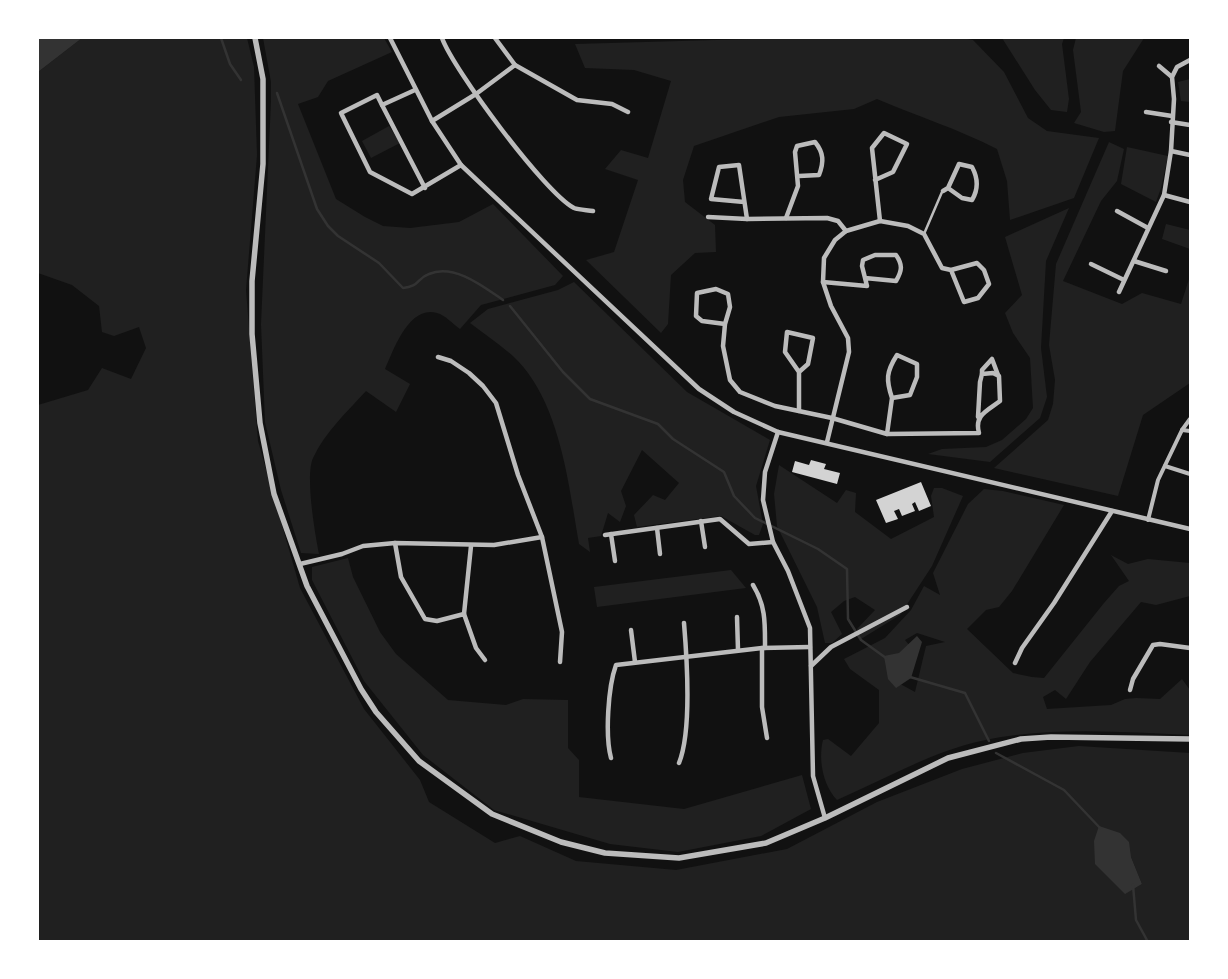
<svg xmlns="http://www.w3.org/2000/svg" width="1228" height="979" font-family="Commissioner,sans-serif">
	<rect width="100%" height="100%" fill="#111"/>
	<g fill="#202020" fill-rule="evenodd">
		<path d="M82 38H247L254 67 257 155 246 290 258 441 300 588 364 709 420 780 429 802 495 843 520 836 576 861 676 870 787 849 877 802 962 769 1023 753 1079 746 1190 753V941L38 942V405L88 390 102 368 131 379 146 348 139 327 114 336 102 332 99 306 72 285 38 273V72ZM1129 842 1131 857 1142 884 1135 888Z"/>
		<path d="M263 38H384L392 52 328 81 318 97 298 104 336 199 365 217 383 226 410 228 459 222 493 204 563 276 555 285 481 305 460 329C453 324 445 315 437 313 409 305 394 349 385 369L410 384 396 412 366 391C347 412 325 432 313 458 305 476 315 534 319 554L301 553 281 490 265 422 261 324 271 101V82Z"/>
		<path d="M751 38H962L973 40 1004 72 1028 118 1047 131 1099 138 1074 198 1010 220 1007 181 997 149C958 129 917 116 877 99L854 109 779 117 694 146 683 180 685 202 715 225 716 252 695 253 671 275 668 324 661 333 586 260 614 252 638 180 605 169 621 150 648 158 671 81 634 70 585 68 575 44 751 39Z"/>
		<polygon points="1002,38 1064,38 1062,44 1069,99 1067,112 1051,110 1035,90"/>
		<polygon points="1076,38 1144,38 1123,71 1115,131 1104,132 1074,123 1081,112 1073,50"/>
		<polygon points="1190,79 1190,102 1181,101 1178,82"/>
		<polygon points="389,126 400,143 371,158 362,141"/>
		<polygon points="1109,142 1124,149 1117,181 1101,201 1063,281 1122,304 1142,293 1181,304 1190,276 1190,383 1143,415 1118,496 994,468 1048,420 1053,404 1055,380 1049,345 1056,264"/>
		<polygon points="1127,147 1168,156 1161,188 1156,202 1121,184"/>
		<polygon points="1069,208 1046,261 1041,348 1047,397 1040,418 990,462 928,454 942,449 986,447 1002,440 1026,419 1033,408 1030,358 1013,333 1005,313 1022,295 1005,237"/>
		<polygon points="1166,224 1190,230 1190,249 1162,239"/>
		<path d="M574 282 687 392 770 440 756 486 763 524 759 535H755L721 516 637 527 634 515 653 495 665 500 679 483 642 450 621 491 626 506 620 522 608 513 601 536 588 538 590 552 579 544C569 487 562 420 528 373 513 352 489 338 470 323L488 309 558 290Z"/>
		<polygon points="779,465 837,503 846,490 856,493 855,512 891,539 934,517 931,496 934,488 942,488 963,496 932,566 900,615 861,639 857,629 875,610 855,597 844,601 831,612 842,634 832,643 825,643 817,607 777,526 774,494"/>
		<path d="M984 489 1003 491 1064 505 1012 591 999 607 986 610 967 629 1013 673 1032 677 1044 678 1104 603 1119 586 1129 581 1111 555 1128 564 1148 559 1190 563V596L1156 605 1141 602 1090 662 1066 699 1055 690 1043 697 1047 709 1111 705 1125 699 1136 698 1160 699 1182 679 1190 690V735C1121 732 1050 726 981 741 931 752 883 780 837 800 823 785 818 760 823 740L828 739 851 756 879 723V690L850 669 844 659 885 638 911 610 924 586 940 595 933 573 968 504ZM917 633 945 642 926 646 915 692 893 680 910 646 905 640Z"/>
		<polygon points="348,558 353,577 380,632 396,654 448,700 506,705 523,699 568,700 568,748 579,760 579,797 684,809 802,775 811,809 761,836 678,852 610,844 494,810 423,755 364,681 312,580 312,567"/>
		<polygon points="731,570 746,588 597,607 594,587"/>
	</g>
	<g fill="#333">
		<polygon points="38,38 82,38 38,72"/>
		<polygon points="917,636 922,642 911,678 896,688 888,679 884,656 899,653"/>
		<polygon points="1099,826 1120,833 1129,842 1131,857 1142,884 1125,894 1095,864 1094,841"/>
	</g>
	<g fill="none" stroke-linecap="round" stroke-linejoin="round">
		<g stroke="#333" stroke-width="2.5">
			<polyline points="221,38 230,64 241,80"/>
			<path d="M277 93 317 209 328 226 338 236 379 263 403 288C419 287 417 278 429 274 454 263 484 287 503 300"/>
			<polyline points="510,306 563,372 590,399 658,424 673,439 724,472 734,496 755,518 818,549 847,569 848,619 861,640 886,658"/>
			<polyline points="910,677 965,693 989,741"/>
			<polyline points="996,753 1064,790 1101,829"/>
			<polyline points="1133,885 1136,920 1148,942"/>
		</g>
	</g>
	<g fill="#d3d3d3">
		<polygon points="811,460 826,464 824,469 840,473 837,484 792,472 795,461 809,465"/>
		<polygon points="921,482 931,506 919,511 915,502 912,504 915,511 902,516 899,509 894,511 898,519 886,523 876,500"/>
	</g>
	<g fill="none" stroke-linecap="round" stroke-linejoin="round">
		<polyline stroke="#bcbcbc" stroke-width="2.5" points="924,234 942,192"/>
		<g stroke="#bcbcbc" stroke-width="4">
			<polyline points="1182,430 1190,431"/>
			<polyline points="1165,466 1190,474"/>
			<polyline points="1148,520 1158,480 1182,430 1190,419"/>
		</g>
		<g stroke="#bcbcbc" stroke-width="4.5">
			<polyline points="390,38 432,121 461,165 699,389 734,412 778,432 1190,529"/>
			<path d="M442 38C453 69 545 193 574 208 579 210 588 210 593 211"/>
			<polyline points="495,38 515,65 577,100 612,104 628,112"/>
			<polyline points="1159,66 1172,77"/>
			<polyline points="415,90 382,105 377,95 341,113 370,172 412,194 461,165"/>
			<polyline points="382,105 425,188"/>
			<polyline points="1146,112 1172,116"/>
			<polyline points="432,121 476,94 515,65"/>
			<polyline points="1171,122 1190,125"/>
			<polyline points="1171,151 1190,155"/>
			<polyline points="875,180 893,172 907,144 884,133 872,148 880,221"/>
			<path d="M943 191 948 188 959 164 972 167C978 178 978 190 972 200L962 198 948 188"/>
			<polyline points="1164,195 1190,202"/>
			<polyline points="744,202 711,199 719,167 739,165 747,219"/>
			<polyline points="1117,211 1148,228"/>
			<polyline points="708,217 747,219 827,218 838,221 846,231"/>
			<path d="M786 218 798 186 795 152 797 146 815 142C824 153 824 162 819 175L799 176"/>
			<polyline points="1134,261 1166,271"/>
			<polyline points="1091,264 1124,280"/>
			<path d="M823 282 867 286 862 266 863 260 875 255H896C903 265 902 271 896 281L865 278"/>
			<polyline points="1119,292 1164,195 1171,151 1174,99 1172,77 1177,67 1190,60"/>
			<path d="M725 324 702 321 696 316 697 293 716 289 728 294 730 307 725 324 723 346 730 380 740 392 775 406 832 418 887 434 979 433C974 415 987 411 1000 401L999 376 993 373 982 374 980 382 978 417"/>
			<polyline points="438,357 451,361 469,373 483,386 496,403 518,475 542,537 562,632 560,662"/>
			<polyline points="982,374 982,370 992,359 998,375"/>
			<polyline points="799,411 799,372 808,364 813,338 787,332 785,352 799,372"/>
			<polyline points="778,432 765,472 763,500 773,542 788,571 810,628 813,776 825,818"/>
			<path d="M887 434 892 398 910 395 917 377V364L897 355C886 372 886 380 892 398"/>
			<polyline points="827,442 849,352 848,338 831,306 823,282 824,258 835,240 846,231 880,221 908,226 924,234 942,268 951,270 964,302 978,298 989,284 984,270 977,263 951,270"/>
			<polyline points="701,521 705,547"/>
			<polyline points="657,528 660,554"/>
			<polyline points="611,534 615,561"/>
			<polyline points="605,535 720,519 749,544 773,542"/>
			<polyline points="395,543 401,577 425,619 437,621 464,614 476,648 485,660"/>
			<polyline points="300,564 342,554 363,546 395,543 494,545 542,537"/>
			<path d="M753 585C766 606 765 624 765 648"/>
			<polyline points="464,614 471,546"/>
			<polyline points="737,617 738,650"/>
			<polyline points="631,630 635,662"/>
			<polyline points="762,648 762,707 767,738"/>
			<polyline points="1015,663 1022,648 1054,603 1112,511"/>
			<polyline points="811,666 831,647 907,607"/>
			<polyline points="1130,690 1133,679 1153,645 1160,644 1190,648"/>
			<path d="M611 758C605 736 608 687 616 665L762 648 810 647"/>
			<path d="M679 763C692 731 687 659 684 623"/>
		</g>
		<polyline stroke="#bcbcbc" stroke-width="5.5" points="255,38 263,79 263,164 252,281 252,334 260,423 274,494 307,586 361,689 376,712 419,761 492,814 561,842 605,853 679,858 766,843 825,818 948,758 1021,739 1051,737 1190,739"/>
	</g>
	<rect width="1228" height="979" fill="none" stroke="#ffffff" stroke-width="78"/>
</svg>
